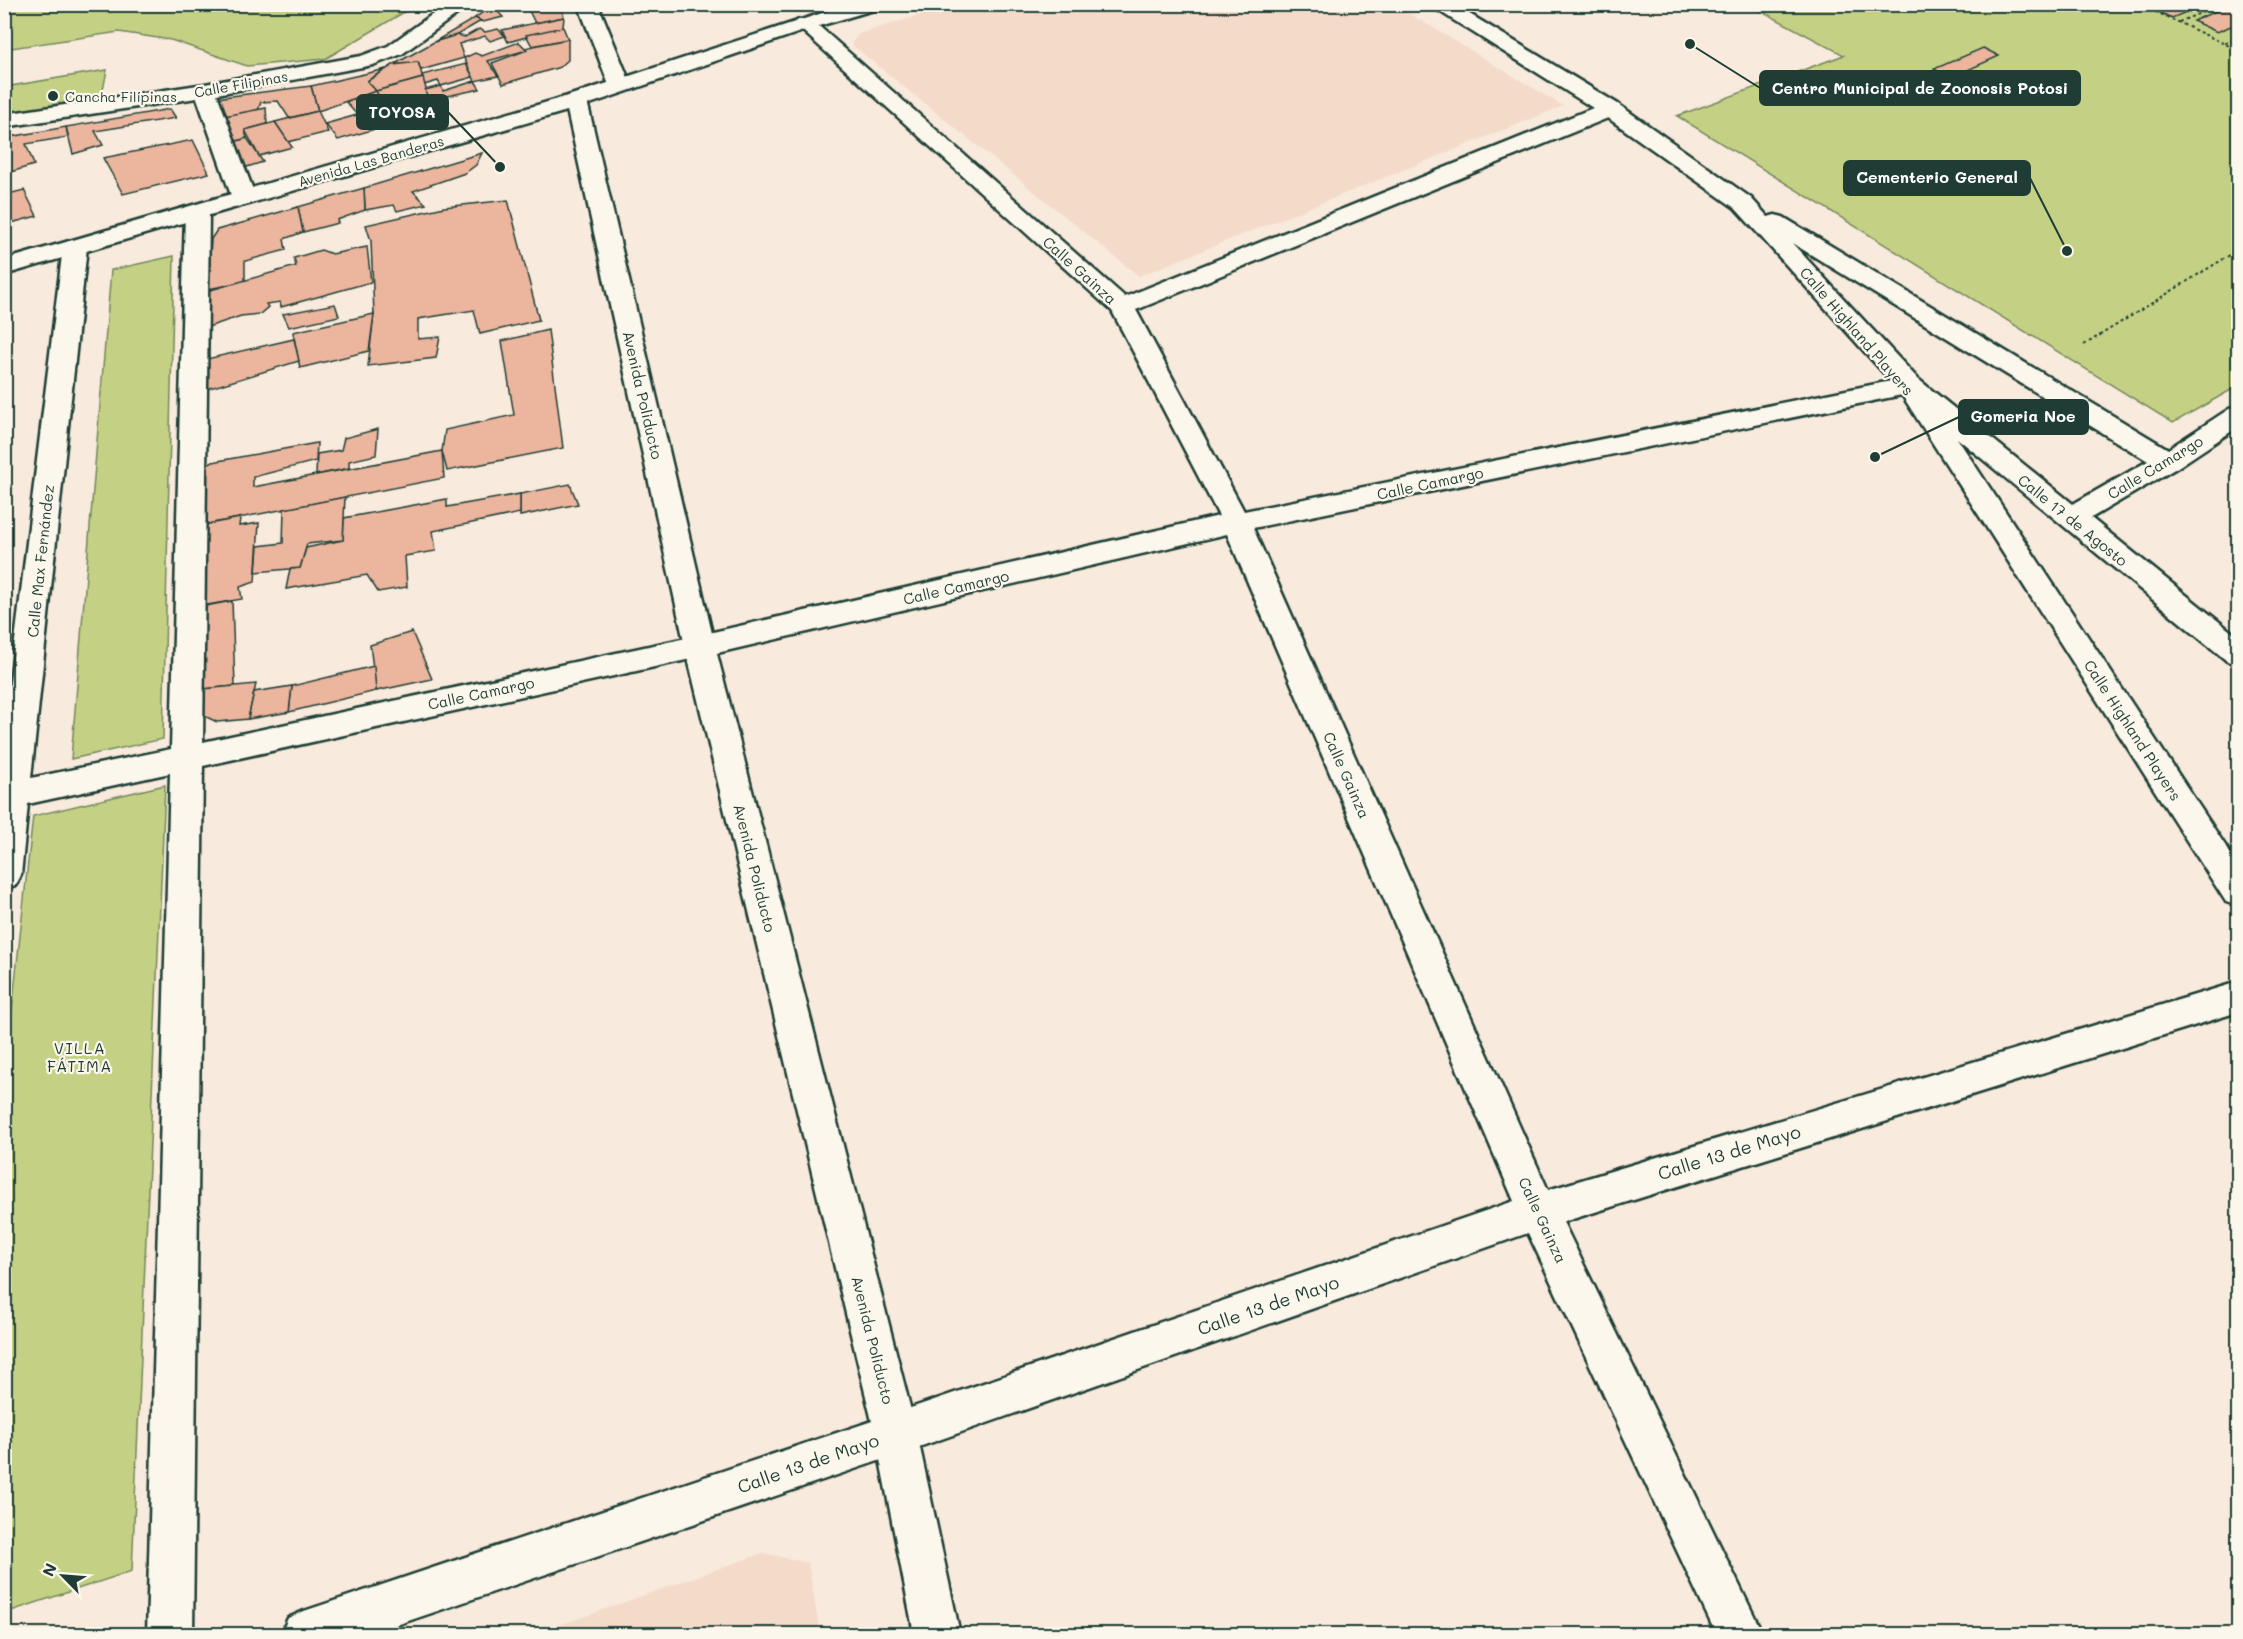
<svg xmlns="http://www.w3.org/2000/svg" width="2243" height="1639" font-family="Mali,sans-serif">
	<rect width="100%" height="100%" fill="#f8eadc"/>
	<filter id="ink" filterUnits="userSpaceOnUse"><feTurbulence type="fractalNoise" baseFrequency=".0167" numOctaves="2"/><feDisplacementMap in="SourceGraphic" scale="12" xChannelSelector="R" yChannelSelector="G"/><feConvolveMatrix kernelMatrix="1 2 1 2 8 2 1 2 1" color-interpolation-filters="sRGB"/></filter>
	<g filter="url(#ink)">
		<g fill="#f4dac9">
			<polygon points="953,5 1395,5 1563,106 1139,276 851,44 859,34"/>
			<polygon points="763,1553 808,1563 820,1634 535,1634"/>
		</g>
		<g fill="#c4d185" stroke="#72875c" stroke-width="1.5">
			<polygon points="5,4 416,4 416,5 325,59 247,66 171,40 119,32 5,49"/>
			<polygon points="1750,5 2238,5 2238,386 2173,423 1677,116 1844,55"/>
			<polygon points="107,70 100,105 5,121 5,87"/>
			<polygon points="174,256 163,739 71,759 111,270"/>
			<polygon points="165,785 132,1571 5,1613 4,1084 33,816"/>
		</g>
		<g fill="#ebb59e" stroke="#1f3d34" stroke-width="1.5">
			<polygon points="494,4 511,4 498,12 503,17 483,22 475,18"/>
			<polygon points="561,4 564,17 535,23 526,5"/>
			<polygon points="2148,4 2205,4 2172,18 2145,6"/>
			<polygon points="2232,4 2238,4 2238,23 2217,32 2193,21"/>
			<polygon points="564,17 563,27 508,42 502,30"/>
			<polygon points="475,18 481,21 457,35 434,42"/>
			<polygon points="563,27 568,39 532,46 526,35"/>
			<polygon points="479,29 485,32 498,29 505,36 490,41 485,36 459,44 464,58 421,70 418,62 393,65 434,42 457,35 465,37"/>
			<polygon points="568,39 568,60 560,67 503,84 492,63 527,50 524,48"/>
			<polygon points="519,42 527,50 488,61 498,76 475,81 464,58 475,53 482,56"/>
			<polygon points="1983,48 1999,56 1950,78 1934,69"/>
			<polygon points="418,62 423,78 376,91 367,81 393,65"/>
			<polygon points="466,64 473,77 441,86 438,81 424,85 422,75"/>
			<polygon points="386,69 367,81 376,91 318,111 311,86"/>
			<polygon points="423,78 432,111 391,122 376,91"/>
			<polygon points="475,81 480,89 428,100 425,90 441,86 443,91"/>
			<polygon points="311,86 318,111 289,118 278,101 261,102 258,110 215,118 208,99"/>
			<polygon points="376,91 392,124 338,140 325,124 357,115 346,102"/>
			<polygon points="266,108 267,124 245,130 247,138 225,145 215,118"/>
			<polygon points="170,109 176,118 95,131 103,145 73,154 66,127"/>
			<polygon points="318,111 328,132 288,142 275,122"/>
			<polygon points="275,122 292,147 259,156 245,130"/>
			<polygon points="66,127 68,137 26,144 34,165 4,174 4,138"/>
			<polygon points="247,138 263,162 234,171 225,145"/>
			<polygon points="193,140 209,173 123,194 103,158"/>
			<polygon points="482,153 476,165 465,173 413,191 426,204 397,211 394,205 365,210 364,188"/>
			<polygon points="364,188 365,210 337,220 338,223 303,232 298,207"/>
			<polygon points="24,190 37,216 4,225 4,195"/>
			<polygon points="508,200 539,320 480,334 474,310 418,319 418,339 440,337 436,358 368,366 374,314 371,241 366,225 444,207"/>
			<polygon points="298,207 303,232 284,239 286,250 245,261 245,282 208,289 211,239 217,230"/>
			<polygon points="367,247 371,282 281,307 280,302 266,304 268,307 260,314 241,316 208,327 207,291 296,266 294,258 321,250 332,254"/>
			<polygon points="335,304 339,316 289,327 283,314"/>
			<polygon points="374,314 369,351 300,368 293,332"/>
			<polygon points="548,330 563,448 447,471 442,451 445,430 514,415 502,341"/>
			<polygon points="294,339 299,361 197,392 198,361"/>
			<polygon points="378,429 376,455 349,461 349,468 316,475 317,454 341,450 344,438"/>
			<polygon points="317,443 316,461 253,477 253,487 442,451 444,478 198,526 202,464"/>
			<polygon points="570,484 578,504 520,516 520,494"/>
			<polygon points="520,494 520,513 433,531 436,551 405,556 407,587 378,592 367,575 286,589 290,569 300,568 306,548 343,540 344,518 447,499 447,507"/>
			<polygon points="345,497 343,540 307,544 300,568 256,572 258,546 283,543 284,509"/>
			<polygon points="240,518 239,526 259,523 255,582 240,587 242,599 190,608 198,526"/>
			<polygon points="232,601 235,686 203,689 200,607"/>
			<polygon points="412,632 432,679 376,691 370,645"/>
			<polygon points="374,666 376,691 289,712 292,686"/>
			<polygon points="256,684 248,719 217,722 198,713 203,689"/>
			<polygon points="292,686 289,712 248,719 254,692"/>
		</g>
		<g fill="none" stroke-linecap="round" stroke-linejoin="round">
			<defs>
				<g id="street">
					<polygon points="447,4 471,4 402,54 373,65 217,94 256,198 252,203 244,205 236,203 232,198 197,98 4,127 4,114 205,84 361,56 388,46"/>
					<polygon points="578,4 598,4 631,85 628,90 620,91 612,90 609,85"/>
					<path d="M1428 4H1453L1618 104 1751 198 1768 217 1775 215 1783 217 2168 449 2229 409 2238 407V427L2178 467 2091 518 2238 637V664L2227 661 1957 438 2238 865V906L2226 902 1902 395 1253 528 1548 1190 2238 982V1012L1563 1222 1763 1634H1716L1528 1233 896 1455 370 1634H281L288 1618 304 1611 896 1413 1514 1201 1227 534 700 657 203 766 193 1634H147L170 773 28 804 21 875 16 885 4 889V731L63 247 67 242 75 240 83 242 87 247 31 778 171 749 185 212 189 207 197 205 205 207 209 212 203 742 700 635 1219 516 1112 311 795 24 798 20H812L1125 297 1593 108ZM1608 118 1735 208 1891 381 1244 511 1136 310ZM1792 243 2148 461 2073 504 1918 379Z"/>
				</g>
				<polygon id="secondary" points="576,95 584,96 587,101 715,646 917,1434 960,1634 914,1634 875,1434 685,646 565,101 568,96"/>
				<polygon id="primary" points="850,4 883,4 880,8 812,28 584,106 4,275 4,260 568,96"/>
			</defs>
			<use href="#street" stroke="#1f3d34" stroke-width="5"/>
			<use href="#secondary" stroke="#1f3d34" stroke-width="5"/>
			<use href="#primary" stroke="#1f3d34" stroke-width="5"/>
			<g stroke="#1f3d34" stroke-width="2" stroke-dasharray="3 3" stroke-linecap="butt">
				<polyline points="2139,4 2238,50"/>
				<polyline points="2179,22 2222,4"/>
				<polyline points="2225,43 2238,37"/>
				<polyline points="2084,345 2238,250"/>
			</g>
			<use href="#street" fill="#fbf7ec" fill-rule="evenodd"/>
			<use href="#secondary" fill="#fbf7ec" fill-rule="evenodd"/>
			<use href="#primary" fill="#fbf7ec" fill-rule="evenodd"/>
		</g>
	</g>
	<circle fill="#1f3d34" stroke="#fbf7ec" stroke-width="2" cx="53" cy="96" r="6"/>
	<g text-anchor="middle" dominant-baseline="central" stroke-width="4.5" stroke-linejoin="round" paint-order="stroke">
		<g font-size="14" fill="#1f3d34" stroke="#fbf7ec">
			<text transform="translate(241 84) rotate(-10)">Calle Filipinas</text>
			<text transform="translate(371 161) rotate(-16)">Avenida Las Banderas</text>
		</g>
		<g font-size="14" fill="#1f3d34" stroke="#fbf7ec" text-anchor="start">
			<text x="65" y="96">Cancha Filípinas</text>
		</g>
		<g font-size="15" fill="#1f3d34" stroke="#fbf7ec">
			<text transform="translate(1080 270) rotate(42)">Calle Gainza</text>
			<text transform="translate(1857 331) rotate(49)">Calle Highland Players</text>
			<text transform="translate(643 395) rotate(77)">Avenida Poliducto</text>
			<text transform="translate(2155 467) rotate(-31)">Calle Camargo</text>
			<text transform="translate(1430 483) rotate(-12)">Calle Camargo</text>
			<text transform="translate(2073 520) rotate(39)">Calle 17 de Agosto</text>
			<text transform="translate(40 561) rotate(-84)">Calle Max Fernández</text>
			<text transform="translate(956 587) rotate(-13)">Calle Camargo</text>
			<text transform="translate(481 693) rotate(-12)">Calle Camargo</text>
			<text transform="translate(2133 730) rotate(57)">Calle Highland Players</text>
			<text transform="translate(1347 775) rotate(66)">Calle Gainza</text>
			<text transform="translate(755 868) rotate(76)">Avenida Poliducto</text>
			<text transform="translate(1543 1220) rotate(65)">Calle Gainza</text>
			<text transform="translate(873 1340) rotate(76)">Avenida Poliducto</text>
		</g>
		<g font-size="16" letter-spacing="1.5" fill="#1f3d34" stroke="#fbf7ec">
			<text x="80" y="1047">VILLA<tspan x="80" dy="18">FÁTIMA</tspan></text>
		</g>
		<g font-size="18" fill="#1f3d34" stroke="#fbf7ec">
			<text transform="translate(1729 1152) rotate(-17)">Calle 13 de Mayo</text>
			<text transform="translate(1268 1305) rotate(-19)">Calle 13 de Mayo</text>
			<text transform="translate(808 1463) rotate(-19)">Calle 13 de Mayo</text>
		</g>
	</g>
	<path fill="none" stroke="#1f3d34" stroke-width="2" d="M1690 44L1760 88M500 167L448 112M2067 251L2030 178M1875 457L1959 417"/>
	<g fill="#1f3d34" stroke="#fbf7ec" stroke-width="2">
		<circle cx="1690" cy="44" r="6"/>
		<circle cx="500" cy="167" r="6"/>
		<circle cx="2067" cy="251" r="6"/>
		<circle cx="1875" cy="457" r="6"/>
	</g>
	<g fill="#1f3d34" stroke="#1f3d34" stroke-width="2">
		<rect x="1760" y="71" width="320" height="34" rx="6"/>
		<rect x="357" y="95" width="91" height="34" rx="6"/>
		<rect x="1844" y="161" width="186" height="34" rx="6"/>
		<rect x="1959" y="400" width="129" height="34" rx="6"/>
	</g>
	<g font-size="16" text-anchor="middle" font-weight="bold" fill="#fff">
		<text x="1920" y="94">Centro Municipal de Zoonosis Potosi</text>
		<text x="402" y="118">TOYOSA</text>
		<text x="1937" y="183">Cementerio General</text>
		<text x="2023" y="422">Gomeria Noe</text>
	</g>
	<rect width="2243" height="1639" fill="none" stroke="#fbf7ec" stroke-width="24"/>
	<rect x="12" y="12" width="2219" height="1615" fill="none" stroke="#1f3d34" stroke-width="2" filter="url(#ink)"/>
	<g transform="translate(63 1576) rotate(295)" stroke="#fbf7ec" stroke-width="4.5" paint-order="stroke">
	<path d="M0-4.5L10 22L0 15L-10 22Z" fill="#1f3d34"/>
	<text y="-9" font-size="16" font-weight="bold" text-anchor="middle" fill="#1f3d34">N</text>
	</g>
</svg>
